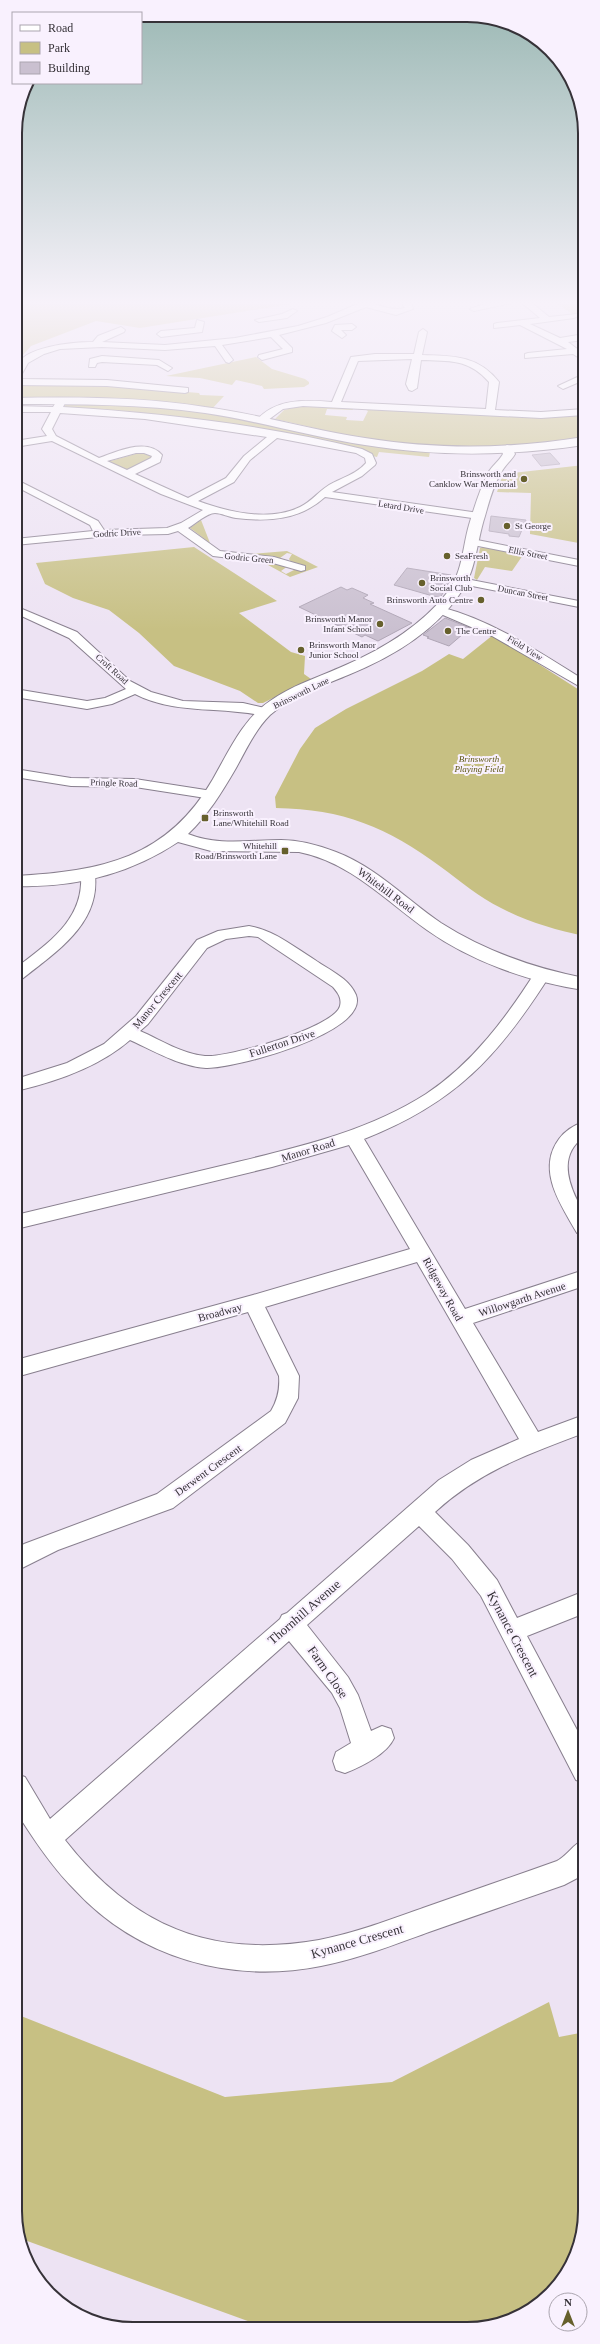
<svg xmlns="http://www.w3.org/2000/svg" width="600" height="2344" font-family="'Times New Roman',serif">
	<rect width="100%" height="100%" fill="#ede3f3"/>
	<g fill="#c7c083">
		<polygon points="15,302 304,302 140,328 96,321 31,346 15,364"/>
		<polygon points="555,302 584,302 584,322"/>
		<polygon points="256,357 272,369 305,379 309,382 309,384 304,387 264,389 262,386 236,380 232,385 200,378 166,376"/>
		<polygon points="78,383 199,393 200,395 224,396 211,410 20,399 23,385"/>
		<path d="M65 404C114 404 162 406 210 414 284 426 356 446 430 452L429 457 379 452 377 457 215 422 136 412 65 408Z"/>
		<polygon points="301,406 352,408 353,410 327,409 325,415 347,417 346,420 363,421 368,411 363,408 533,418 584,415 584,437 499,447 434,447 391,443 336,433 275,419 284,410"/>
		<polygon points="139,453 151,454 154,457 127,471 107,462"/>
		<polygon points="584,465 584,544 530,534 531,493 497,492 503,474"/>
		<polygon points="201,520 210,543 190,528"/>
		<polygon points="194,547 277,601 239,613 291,652 305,656 304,674 311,679 263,703 258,703 240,691 174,666 139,633 109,610 73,598 45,584 36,563"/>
		<polygon points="483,547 523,555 512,571 485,567 477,580 474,578 480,548"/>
		<polygon points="287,551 318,567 290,577 259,560 288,566 281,571 286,574 296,569 289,559 292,554 287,553 280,558 276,559 239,555"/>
		<path d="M493 635 584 693V936C556 930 527 922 501 908 479 897 460 881 441 867 387 827 343 809 276 808L275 797 300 749 315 728 346 709 422 671 449 654 463 659Z"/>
		<polygon points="549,2002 559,2037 585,2032 585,2218 576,2256 556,2289 519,2317 482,2328 264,2327 19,2238 16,2226 16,2014 225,2097 392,2082"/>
	</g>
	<g fill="#cac0d0" stroke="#b0a6b6">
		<polygon points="550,453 560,464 541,466 532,455"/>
		<polygon points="491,516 499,517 526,520 519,537 509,536 509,534 489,531"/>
		<polygon points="407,568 451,575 447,580 450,581 440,598 394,585"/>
		<polygon points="341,587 347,590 352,588 368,595 363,598 374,603 370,604 412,623 378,641 365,635 362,637 299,607"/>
		<polygon points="445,618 470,628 449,646 427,638 429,637 423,635"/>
	</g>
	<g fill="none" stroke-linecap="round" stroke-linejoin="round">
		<defs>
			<g id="street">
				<path d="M362 302C376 302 389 312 405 308L401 302H411L413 309 396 315 366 307 326 323 279 335 292 348V352L262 360 258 357 259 355 283 349 271 337 222 345 233 360 229 363 226 362 215 346 165 350 102 347 60 349 44 354 28 363 19 379 107 380 188 388V392L185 393 107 386 15 385C15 380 14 374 15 369 21 346 74 342 93 342L98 336 121 327 125 330 124 332 102 342 165 345 235 338 298 326 327 317Z"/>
				<polygon points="489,302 516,302 474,311 470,309"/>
				<polygon points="521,302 531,302 549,317 577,314 578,316 574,318 530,324 560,338 584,334 584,340 568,342 584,354 584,361 573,354 525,358 525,354 528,353 567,349 520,325 494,328 494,324 497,323 540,318"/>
				<polygon points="293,309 297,311 287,318 259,322 255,320 282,314"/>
				<polygon points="197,320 204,322 202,332 161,337 157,334 161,331 195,328"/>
				<polygon points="335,325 352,324 356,327 352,330 341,330 346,335 342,338 332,331"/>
				<path d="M423 329 427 332 422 355C453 356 478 355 499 382L495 410 541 412 584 409V415L541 418 303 406 283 409 264 423 256 421C275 398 306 400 332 402L351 357 375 354H414L419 332ZM412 359 406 384 409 390 412 391 417 388 421 360C450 361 469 359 489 382L486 409 341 402 358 361Z"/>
				<polygon points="102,356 159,360 172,368 168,371 157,365 102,362 97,363 95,367 89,367 90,359"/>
				<polygon points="584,374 584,380 563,389 558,386"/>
				<path d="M61 398 66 401 63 407C162 413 266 425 362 449L372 454 376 463 375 465 362 476 332 492 479 513 484 516 479 519 325 497C300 520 268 522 236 518 229 517 221 513 215 513 207 513 195 524 188 528L220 551 274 557 305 566V570L301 571 273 563 213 556 178 531 168 534 119 535 15 545V539L93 531 90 525 15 486V479L98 521 104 530 167 528 181 523 203 510 161 494 52 441 15 447V441L47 436 42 429 51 412H15V406L53 407 58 399ZM60 413 145 419 267 437 244 456 226 478 188 498 135 474 160 462 162 455C147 437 116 452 99 458L56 436 52 429ZM277 438 356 453 365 458 366 463C357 474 341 478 329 485 319 491 311 502 300 507 269 522 228 512 198 501L234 482 250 460ZM136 453H144L152 456 151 458 127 470 107 461Z"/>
				<polygon points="472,539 584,561 584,567 468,544 467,542"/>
				<polygon points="461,578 584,602 584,608 457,583 455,581"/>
				<path d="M15 606 77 632 130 681 151 692 183 701 243 703 269 709 270 712 264 716C221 706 176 715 135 694L112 704 87 709 15 697V689L87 701 105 698 126 689 69 638 15 613Z"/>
				<path d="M440 607C492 620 539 652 584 680V689L492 636 436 612 434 610Z"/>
				<polygon points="15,769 71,778 135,779 212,791 219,795 212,799 135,787 71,786 15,777"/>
				<path d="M88 871 95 875C100 924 56 952 22 979L16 980V968C48 943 84 920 81 875Z"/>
				<path d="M249 926C274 930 294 947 315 960 329 970 349 978 356 995 370 1033 233 1069 206 1068 179 1066 154 1051 130 1040 99 1067 55 1082 16 1091V1079L67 1063 104 1044 136 1016 197 940 218 931ZM249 936 258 937 333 987C338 993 342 998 340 1006 334 1028 227 1058 205 1056 182 1054 161 1040 140 1031L148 1024 207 948 226 939Z"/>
				<path d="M542 970 548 971 550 975C498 1057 455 1103 364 1139L465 1309 584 1270V1286L473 1323 538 1432 584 1415V1433C528 1454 480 1471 435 1512L468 1545 497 1580 517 1618 585 1591V1613L527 1636 585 1745V1783L576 1780 481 1596 452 1559 419 1526 307 1625 348 1677 358 1695 371 1731 382 1726 391 1729 394 1738C387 1754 361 1767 345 1773L336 1770 333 1761 336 1752 351 1743 340 1708 332 1693 289 1641 65 1840C132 1926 211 1959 319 1940 355 1933 389 1920 423 1908 468 1892 512 1877 557 1861 568 1855 573 1844 585 1839V1874L564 1885C519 1901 474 1916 429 1932 393 1945 358 1959 321 1966 231 1984 138 1958 75 1890 56 1871 41 1850 26 1827 23 1822 18 1816 16 1810 13 1800 16 1784 16 1774L25 1777 50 1819 280 1619 282 1615 287 1613 439 1480 471 1460 519 1439 417 1262 265 1307 299 1376 298 1398 285 1423 173 1508 58 1550 16 1571V1549L24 1544 157 1494 271 1411C278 1399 280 1389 279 1376L248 1312 16 1377V1360L253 1295 410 1249 349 1145 272 1167 16 1229V1215C85 1198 155 1182 225 1165 294 1148 365 1133 426 1094 473 1063 506 1018 536 971Z"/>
				<path d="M584 1122V1137C561 1153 566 1177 577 1200 579 1204 584 1209 584 1214 586 1220 585 1229 584 1235L577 1233C561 1205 536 1170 559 1139 565 1131 574 1125 584 1122Z"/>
			</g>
			<path id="secondary" d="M507 445 511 446 515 454C511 461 504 466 501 473 493 486 489 502 485 516 476 543 477 571 459 595 433 633 390 658 348 675 322 686 292 696 270 715 255 730 246 750 236 768 222 792 208 815 188 834 218 846 249 840 281 840 300 840 318 845 336 852 376 867 407 900 441 923 485 951 534 968 584 978V990C530 982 472 962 427 930 386 901 350 862 299 852L211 851 178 842C130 874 74 888 16 886V876C101 871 167 859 213 779 229 751 243 719 270 701 291 686 316 678 339 668 379 651 419 628 446 594 463 573 462 549 469 525 474 508 480 489 488 473 492 466 499 461 503 454L501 449Z"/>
			<path id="primary" d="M15 398C79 397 142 397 205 407 259 414 311 430 365 438 439 450 510 449 584 437V445C510 456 439 457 365 445 311 437 259 421 205 413 142 404 79 404 15 404Z"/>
		</defs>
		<use href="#street" stroke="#887f8e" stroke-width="2"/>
		<use href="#secondary" stroke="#887f8e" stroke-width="2"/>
		<use href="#primary" stroke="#887f8e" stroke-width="2"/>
		<use href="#street" fill="#fff" fill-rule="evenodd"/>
		<use href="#secondary" fill="#fff" fill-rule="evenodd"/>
		<use href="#primary" fill="#fff" fill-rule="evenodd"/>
	</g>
	<linearGradient id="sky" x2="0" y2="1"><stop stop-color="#9bb8b4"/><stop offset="0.48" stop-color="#f7f2fa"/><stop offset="1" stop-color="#f7f2fa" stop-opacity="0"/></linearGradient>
	<rect width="600" height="631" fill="url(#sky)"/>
	<g fill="#66602c" stroke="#f9f1fe" stroke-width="1.5">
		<circle cx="524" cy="479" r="4"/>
		<circle cx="507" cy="526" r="4"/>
		<circle cx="447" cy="556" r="4"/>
		<circle cx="422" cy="583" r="4"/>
		<circle cx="481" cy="600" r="4"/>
		<circle cx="380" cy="624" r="4"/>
		<circle cx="448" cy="631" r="4"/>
		<circle cx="301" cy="650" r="4"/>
		<rect x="201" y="814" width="8" height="8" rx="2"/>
		<rect x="281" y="847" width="8" height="8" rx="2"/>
	</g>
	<g text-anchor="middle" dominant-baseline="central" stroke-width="4" stroke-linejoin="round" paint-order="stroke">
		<g font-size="9" fill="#363238" stroke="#f9f1fe" text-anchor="start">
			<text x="516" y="474" text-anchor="end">Brinsworth and<tspan x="516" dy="10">Canklow War Memorial</tspan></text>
			<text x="515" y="526">St George</text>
			<text x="455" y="556">SeaFresh</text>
			<text x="430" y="578">Brinsworth<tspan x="430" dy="10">Social Club</tspan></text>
			<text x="473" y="600" text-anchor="end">Brinsworth Auto Centre</text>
			<text x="372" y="619" text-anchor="end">Brinsworth Manor<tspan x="372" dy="10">Infant School</tspan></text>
			<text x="456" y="631">The Centre</text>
			<text x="309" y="645">Brinsworth Manor<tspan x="309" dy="10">Junior School</tspan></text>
			<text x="213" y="813">Brinsworth<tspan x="213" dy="10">Lane/Whitehill Road</tspan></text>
			<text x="277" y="846" text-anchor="end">Whitehill<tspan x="277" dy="10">Road/Brinsworth Lane</tspan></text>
		</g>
		<g font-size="9" fill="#363238" stroke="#f9f1fe">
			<text transform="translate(401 507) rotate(9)">Letard Drive</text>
			<text transform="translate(117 533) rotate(-3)">Godric Drive</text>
			<text transform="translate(528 553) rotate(11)">Ellis Street</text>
			<text transform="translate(249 558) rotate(5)">Godric Green</text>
			<text transform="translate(523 593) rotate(11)">Duncan Street</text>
			<text transform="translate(525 648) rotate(32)">Field View</text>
			<text transform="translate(112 669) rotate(42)">Croft Road</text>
			<text transform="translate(301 693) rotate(-26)">Brinsworth Lane</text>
			<text transform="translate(114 783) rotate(2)">Pringle Road</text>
		</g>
		<g font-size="9" font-style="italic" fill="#5e5715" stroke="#f9f1fe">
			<text x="479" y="759">Brinsworth<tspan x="479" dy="10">Playing Field</tspan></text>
		</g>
		<g font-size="11" fill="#363238" stroke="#f9f1fe">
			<text transform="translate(386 890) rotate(37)">Whitehill Road</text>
			<text transform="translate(157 1000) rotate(-50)">Manor Crescent</text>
			<text transform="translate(282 1043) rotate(-18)">Fullerton Drive</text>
			<text transform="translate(308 1150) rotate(-17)">Manor Road</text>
			<text transform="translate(443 1289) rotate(61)">Ridgeway Road</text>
			<text transform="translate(522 1299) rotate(-18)">Willowgarth Avenue</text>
			<text transform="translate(220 1312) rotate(-15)">Broadway</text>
			<text transform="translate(208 1470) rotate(-36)">Derwent Crescent</text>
		</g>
		<g font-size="13" fill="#363238" stroke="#f9f1fe">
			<text transform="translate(304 1612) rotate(-41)">Thornhill Avenue</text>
			<text transform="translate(513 1634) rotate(62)">Kynance Crescent</text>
			<text transform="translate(328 1672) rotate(55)">Farm Close</text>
			<text transform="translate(357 1941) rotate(-16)">Kynance Crescent</text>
		</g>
	</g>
	<path d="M0 0H600V2344H0ZM133 22H467A111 111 0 0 1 578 133V2211A111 111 0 0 1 467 2322H133A111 111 0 0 1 22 2211V133A111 111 0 0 1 133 22Z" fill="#f9f1fe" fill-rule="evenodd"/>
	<path fill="none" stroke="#363238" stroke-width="2" d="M133 22H467A111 111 0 0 1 578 133V2211A111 111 0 0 1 467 2322H133A111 111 0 0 1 22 2211V133A111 111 0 0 1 133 22Z"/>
	<rect x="12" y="12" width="130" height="72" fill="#f9f1fe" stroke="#aba5af"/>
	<rect x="20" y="25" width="20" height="6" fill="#ffffff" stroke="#aba5af"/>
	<text x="48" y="32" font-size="12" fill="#363238">Road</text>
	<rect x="20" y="42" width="20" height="12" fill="#c7c083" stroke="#aba5af"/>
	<text x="48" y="52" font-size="12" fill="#363238">Park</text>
	<rect x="20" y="62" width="20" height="12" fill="#cac0d0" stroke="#aba5af"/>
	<text x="48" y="72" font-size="12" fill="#363238">Building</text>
	<g transform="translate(568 2312)"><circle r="19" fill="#f9f1fe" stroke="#aba5af"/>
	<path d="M0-3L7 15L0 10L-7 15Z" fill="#66602c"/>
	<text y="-6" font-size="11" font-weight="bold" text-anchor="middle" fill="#363238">N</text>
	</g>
</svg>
